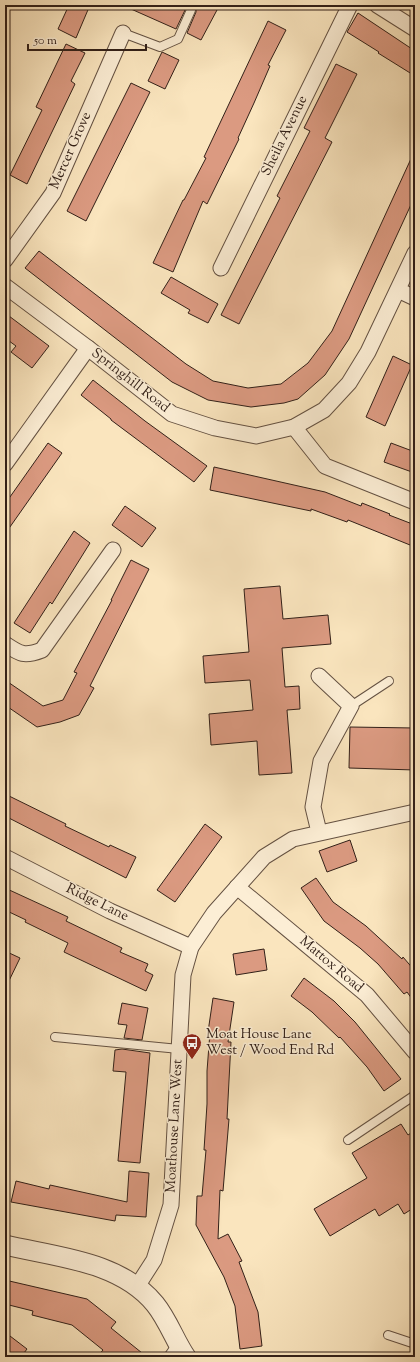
<svg xmlns="http://www.w3.org/2000/svg" width="420" height="1362" font-family="'Sorts Mill Goudy',serif">
	<rect width="100%" height="100%" fill="#fae5be"/>
	<filter id="stains"><feTurbulence type="fractalNoise" baseFrequency=".005" numOctaves="4"/><feColorMatrix values="0 0 0 0 .2 0 0 0 0 .09 0 0 0 0 .02 0 0 0 .5 -.17"/></filter>
	<radialGradient id="worn" r=".72"><stop offset=".6" stop-color="#630" stop-opacity="0"/><stop offset="1" stop-color="#630" stop-opacity=".3"/></radialGradient>
	<g fill="#db9a81" stroke="#322018">
		<polygon points="69,5 90,5 76,38 58,29"/>
		<polygon points="122,5 189,5 186,8 176,29"/>
		<polygon points="193,5 207,5 217,10 201,40 187,33 196,12 196,7"/>
		<polygon points="358,13 415,51 415,76 378,53 379,52 347,32"/>
		<polygon points="268,21 286,30 268,65 270,66 254,103 238,138 239,139 207,204 203,201 173,272 153,263 183,200 184,200 206,158 204,157"/>
		<polygon points="66,44 85,53 71,81 75,84 27,184 10,175 42,110 36,107"/>
		<polygon points="162,52 179,60 165,89 148,81"/>
		<polygon points="336,64 357,74 325,138 332,142 239,324 221,315 280,198 277,196 310,131 304,128"/>
		<polygon points="131,83 150,92 86,221 67,211"/>
		<polygon points="415,150 415,196 349,339 325,375 298,399 284,403 251,407 208,400 172,382 25,268 39,251 186,364 213,381 248,388 281,384 308,363 332,331"/>
		<polygon points="171,277 218,304 208,323 188,313 190,310 161,293"/>
		<polygon points="5,313 49,346 32,368 11,352 16,346 5,338"/>
		<polygon points="393,356 412,365 385,426 366,417"/>
		<polygon points="93,380 145,421 207,466 194,482 111,420 111,419 81,395"/>
		<polygon points="48,443 62,453 5,534 5,504"/>
		<polygon points="391,443 415,452 415,464 412,472 384,462"/>
		<polygon points="214,467 325,492 361,506 362,503 390,514 389,515 415,525 415,547 348,520 347,522 311,509 311,511 210,490"/>
		<polygon points="125,506 156,528 142,547 112,525"/>
		<polygon points="74,531 90,543 52,604 50,602 30,633 14,623"/>
		<polygon points="131,560 149,569 90,686 94,688 79,715 60,722 37,727 5,705 5,680 43,706 63,700 77,673 74,672 112,600 111,600"/>
		<polygon points="280,586 283,619 328,615 331,644 282,648 285,687 299,686 300,709 287,710 292,773 259,775 257,741 211,745 209,714 253,710 250,680 205,683 203,656 249,652 244,589"/>
		<polygon points="350,727 415,728 415,770 349,768"/>
		<polygon points="5,794 66,824 65,826 109,847 110,845 136,857 126,878 5,816"/>
		<polygon points="205,824 222,837 175,902 157,890"/>
		<polygon points="350,840 357,861 327,872 319,851"/>
		<polygon points="316,878 333,902 366,926 402,959 403,957 415,971 415,1003 407,992 404,994 378,964 360,948 324,921 301,888"/>
		<polygon points="5,888 68,917 66,921 122,948 120,952 148,964 145,971 153,975 146,991 64,952 68,943 25,922 26,920 5,910"/>
		<polygon points="264,949 267,970 236,975 233,954"/>
		<polygon points="5,951 20,958 5,989"/>
		<polygon points="304,978 334,1001 355,1022 401,1079 384,1091 367,1067 340,1037 339,1038 312,1012 291,996"/>
		<polygon points="213,998 234,1002 228,1042 231,1042 227,1119 229,1119 223,1191 220,1190 218,1239 228,1234 242,1261 239,1262 258,1312 262,1346 240,1349 235,1306 224,1277 196,1225 197,1196 202,1196 206,1150 204,1150 207,1104 207,1071 210,1032 208,1032"/>
		<polygon points="122,1003 148,1008 142,1040 124,1038 127,1025 118,1024"/>
		<polygon points="122,1049 150,1053 140,1163 118,1161 126,1072 113,1071 115,1050"/>
		<polygon points="401,1124 408,1135 411,1133 415,1140 415,1207 404,1214 398,1204 379,1216 375,1209 330,1236 314,1209 367,1178 352,1153"/>
		<polygon points="129,1171 149,1173 146,1217 116,1215 115,1221 11,1202 16,1181 49,1189 50,1185 127,1202"/>
		<polygon points="5,1280 87,1299 116,1322 111,1328 147,1357 97,1357 103,1350 72,1325 32,1315 33,1311 5,1304"/>
		<polygon points="10,1336 27,1349 21,1357 5,1357 5,1343"/>
	</g>
	<g fill="none" stroke-linecap="round" stroke-linejoin="round">
		<defs>
			<g id="service">
				<polyline points="123,33 160,47 178,39 191,10"/>
				<polyline points="351,706 389,681"/>
				<polyline points="55,1037 179,1049"/>
				<polyline points="348,1140 415,1095"/>
				<polyline points="388,1335 415,1344"/>
			</g>
			<g id="minor">
				<polyline points="377,5 415,29"/>
				<polyline points="5,260 53,193 123,33"/>
				<polyline points="221,268 350,5"/>
				<polyline points="5,286 88,348 172,414 215,428 256,436 294,427 324,410 349,383 368,352 415,253"/>
				<polyline points="398,290 415,298"/>
				<polyline points="294,427 325,466 415,502"/>
				<polyline points="5,464 88,348"/>
				<path d="M5 644C20 654 24 657 42 650L113 550"/>
				<polyline points="319,832 313,807 321,761 351,706 319,676"/>
				<polyline points="5,857 110,911 191,947"/>
				<polyline points="237,887 367,995 415,1052"/>
				<polyline points="138,1285 154,1260 171,1205 183,975 191,947 214,913 264,857 293,839 415,812"/>
				<polyline points="172,1357 179,1347"/>
			</g>
			<path id="tertiary" d="M5 1245C56 1257 120 1261 155 1304 168 1320 175 1341 186 1357"/>
		</defs>
		<use href="#service" stroke="#645142" stroke-width="10"/>
		<use href="#minor" stroke="#645142" stroke-width="17"/>
		<use href="#tertiary" stroke="#645142" stroke-width="21"/>
		<use href="#service" stroke="#fceed5" stroke-width="8"/>
		<use href="#minor" stroke="#fceed5" stroke-width="15"/>
		<use href="#tertiary" stroke="#fceed5" stroke-width="19"/>
	</g>
	<defs>
		<symbol id="bus-pin" viewBox="-11 -11 22 30"><path d="M0 17L-7.5 6A9.5 9.5 0 1 1 7.5 6Z" fill="#8f2418" stroke="#fceed5"/><path d="M-5-6H5V4H4V6H2V4H-2V6H-4V4H-5ZM-3.5-4V0h7V-4ZM-3.5 1.2v1.5H-2V1.2ZM2 1.2v1.5H3.5V1.2Z" fill="#fff"/></symbol>
	</defs>
	<g fill-rule="evenodd">
		<use href="#bus-pin" x="181" y="1032" width="22" height="30"/>
	</g>
	<g text-anchor="middle" dominant-baseline="central" stroke-width="3" stroke-linejoin="round" paint-order="stroke">
		<g font-size="14" fill="#322018" stroke="#fceed5">
			<text transform="translate(285 136) rotate(-64)">Sheila Avenue</text>
			<text transform="translate(71 151) rotate(-66)">Mercer Grove</text>
			<text transform="translate(130 381) rotate(38)">Springhill Road</text>
			<text transform="translate(97 903) rotate(26)">Ridge Lane</text>
			<text transform="translate(331 965) rotate(40)">Mattox Road</text>
			<text transform="translate(175 1126) rotate(-87)">Moathouse Lane West</text>
		</g>
		<g font-size="14" fill="#322018" stroke="#fceed5" text-anchor="start">
			<text x="206" y="1035">Moat House Lane<tspan x="206" dy="16">West / Wood End Rd</tspan></text>
		</g>
	</g>
	<rect width="420" height="1362" fill="none" stroke="#fae5be" stroke-width="20"/>
	<rect x="6" y="6" width="408" height="1350" fill="none" stroke="#322018" stroke-width="2"/>
	<rect x="10" y="10" width="400" height="1342" fill="none" stroke="#322018"/>
	<path d="M28 44v6h118v-6" fill="none" stroke="#322018" stroke-width="2"/>
	<text x="34" y="44" font-size="12" fill="#322018" stroke="#fceed5" stroke-width="3" paint-order="stroke">50 m</text>
	<rect width="100%" height="100%" filter="url(#stains)"/>
	<rect width="100%" height="100%" fill="url(#worn)"/>
</svg>
